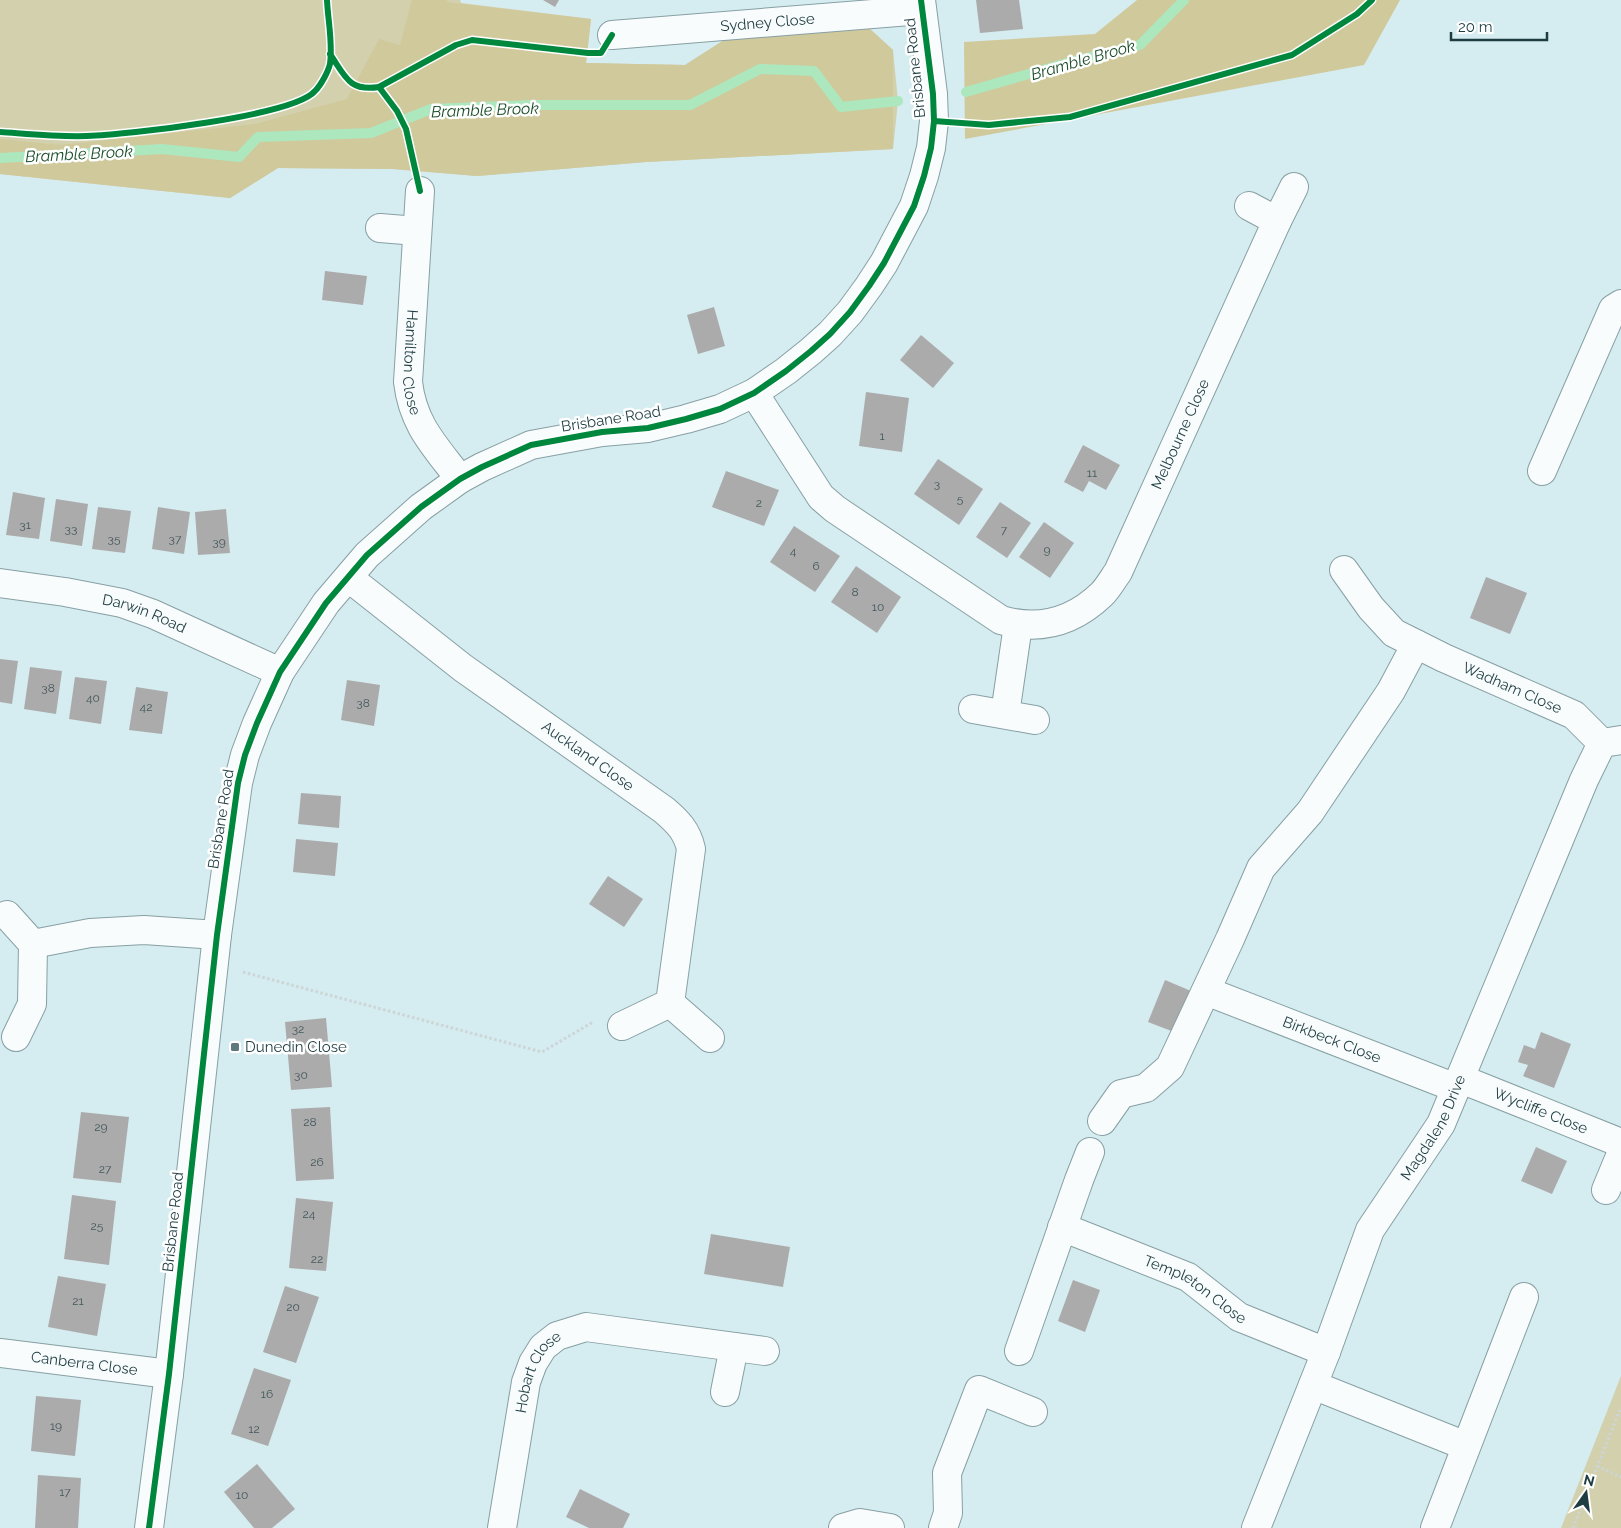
<svg xmlns="http://www.w3.org/2000/svg" width="1621" height="1528" font-family="Raleway,sans-serif">
	<rect width="100%" height="100%" fill="#d5ecf0"/>
	<g fill="#d3d0ad">
		<polygon points="0,0 460,0 461,3 591,19 586,63 685,65 732,35 870,29 893,50 898,101 893,149 646,162 477,176 393,169 278,168 230,198 0,174"/>
		<polygon points="1621,1376 1621,1528 1561,1528"/>
	</g>
	<g fill="#d0c99c">
		<polygon points="412,0 447,0 447,2 591,19 586,63 685,65 732,35 870,29 893,50 893,149 646,162 477,176 393,169 278,168 230,198 0,174 0,139 61,145 255,124 347,99 379,39 400,45"/>
		<polygon points="1137,0 1400,0 1364,65 965,139 964,42 1095,34"/>
	</g>
	<g fill="none" stroke-linecap="round" stroke-linejoin="round">
		<g stroke="#ade7be" stroke-width="10">
			<polyline points="966,92 1074,61 1140,45 1184,0"/>
			<polyline points="0,158 162,149 239,157 258,137 371,133 431,109 532,105 690,105 760,69 814,71 841,107 898,101"/>
		</g>
	</g>
	<g fill="#acabab">
		<polygon points="543,0 559,0 555,7"/>
		<polygon points="976,0 1019,0 1023,29 980,33"/>
		<polygon points="325,271 367,276 363,305 322,300"/>
		<polygon points="714,307 725,346 698,354 687,315"/>
		<polygon points="921,335 954,363 933,388 900,360"/>
		<polygon points="866,392 909,398 902,452 859,446"/>
		<polygon points="1083,445 1120,465 1106,490 1089,481 1083,492 1064,482"/>
		<polygon points="938,459 983,489 959,525 914,494"/>
		<polygon points="726,471 779,490 764,526 712,507"/>
		<polygon points="13,492 45,498 39,539 6,535"/>
		<polygon points="56,499 88,504 82,546 50,541"/>
		<polygon points="1000,502 1031,523 1007,558 976,537"/>
		<polygon points="98,507 131,511 125,553 92,549"/>
		<polygon points="158,507 190,512 184,554 152,549"/>
		<polygon points="226,509 230,553 198,555 195,512"/>
		<polygon points="1044,522 1074,543 1050,578 1019,557"/>
		<polygon points="794,526 840,556 815,592 770,562"/>
		<polygon points="856,566 901,597 877,633 831,602"/>
		<polygon points="1486,577 1527,593 1510,634 1470,618"/>
		<polygon points="0,659 18,661 12,704 0,702"/>
		<polygon points="30,667 62,671 56,714 24,709"/>
		<polygon points="75,677 107,681 101,724 69,719"/>
		<polygon points="347,680 380,685 374,726 341,720"/>
		<polygon points="136,687 168,692 162,734 129,730"/>
		<polygon points="301,793 341,796 339,828 298,824"/>
		<polygon points="296,839 338,843 335,876 293,872"/>
		<polygon points="608,876 643,899 624,927 589,904"/>
		<polygon points="1165,980 1191,991 1174,1032 1148,1022"/>
		<polygon points="326,1018 332,1087 291,1090 285,1022"/>
		<polygon points="1541,1032 1571,1044 1554,1088 1523,1076 1528,1065 1518,1062 1524,1045 1535,1049"/>
		<polygon points="330,1107 334,1179 296,1181 291,1109"/>
		<polygon points="81,1112 129,1117 121,1183 73,1178"/>
		<polygon points="1536,1147 1567,1161 1552,1194 1521,1181"/>
		<polygon points="72,1195 116,1201 109,1265 64,1259"/>
		<polygon points="296,1198 333,1202 326,1271 289,1268"/>
		<polygon points="711,1234 790,1247 783,1287 704,1274"/>
		<polygon points="58,1276 106,1284 97,1336 48,1327"/>
		<polygon points="1073,1280 1100,1290 1085,1332 1058,1321"/>
		<polygon points="285,1286 319,1297 296,1363 263,1352"/>
		<polygon points="254,1368 291,1380 268,1446 231,1434"/>
		<polygon points="36,1396 81,1400 75,1456 31,1451"/>
		<polygon points="257,1464 295,1509 272,1528 254,1528 224,1492"/>
		<polygon points="38,1475 81,1478 78,1528 35,1528"/>
		<polygon points="580,1489 630,1514 623,1528 589,1528 566,1517"/>
	</g>
	<g fill="none" stroke-linecap="round" stroke-linejoin="round">
		<defs>
			<g id="minor">
				<path id="s1" d="M612 35 922 10"/>
				<path id="s2" d="M420 191 408 382C413 425 435 446 460 479"/>
				<polyline points="1249,206 1277,221"/>
				<polyline points="380,228 417,231"/>
				<path id="s3" d="M754 393 821 497 835 509 1001 620C1039 631 1073 622 1102 594 1108 588 1113 579 1118 572L1277 221 1294 187"/>
				<polyline points="1542,471 1613,309 1621,304"/>
				<path id="s4" d="M1344 570 1371 608 1394 633 1444 658 1574 715 1602 743"/>
				<path id="s5" d="M349 578 463 668 664 810C678 822 687 831 691 849L670 1003 622 1026"/>
				<path id="s6" d="M0 583 65 592 122 603 153 614 280 672"/>
				<polyline points="973,709 1035,720"/>
				<polyline points="1005,714 1018,625"/>
				<polyline points="7,915 33,944 32,1004 16,1037"/>
				<polyline points="33,944 90,933 144,930 217,935"/>
				<path id="s7" d="M1206 991 1456 1088"/>
				<polyline points="670,1003 710,1038"/>
				<path id="s8" d="M1461 1079 1621 1143"/>
				<polyline points="1102,1121 1121,1094 1146,1088 1170,1067 1230,939 1261,868 1310,812 1391,691 1416,644"/>
				<polyline points="1606,1190 1621,1154"/>
				<path id="s9" d="M1062 1227 1188 1277 1239 1317 1326 1352"/>
				<polyline points="1019,1351 1079,1180 1090,1152"/>
				<path id="s10" d="M0 1353 169 1374"/>
				<polyline points="1313,1385 1466,1446"/>
				<polyline points="725,1392 734,1347"/>
				<polyline points="149,1528 169,1374 217,935 238,783 245,755 257,723 280,672 326,603 367,555 421,507 460,479 482,467 531,445 602,432 648,428 686,419 720,409 754,393 786,371 811,351 830,334 850,312 869,286 884,263 914,206 924,176 931,148 934,121 933,94 921,0"/>
				<path id="s11" d="M502 1528 526 1382 533 1363 543 1347 557 1336 586 1327 765 1351"/>
				<polyline points="843,1528 860,1523 890,1528"/>
				<polyline points="943,1528 948,1513 947,1473 979,1390 1033,1412"/>
				<path id="s12" d="M1256 1528 1326 1352 1370 1230 1441 1124 1584 780 1602 743 1621 740"/>
				<polyline points="1435,1528 1524,1297"/>
			</g>
		</defs>
		<use href="#minor" stroke="#87a0a4" stroke-width="30"/>
		<g stroke="#cdd5d6" stroke-width="3" stroke-dasharray="2.5 2.5" stroke-linecap="butt">
			<polyline points="243,972 542,1052 593,1022"/>
			<polyline points="1597,1466 1621,1477"/>
			<polyline points="1573,1528 1621,1407"/>
		</g>
		<use href="#minor" stroke="#f9fcfd" stroke-width="28"/>
		<defs>
			<g id="cycleway">
				<path d="M330 54C345 76 349 92 379 87L456 45 472 40 588 53H601L612 35"/>
				<polyline points="379,87 397,111 406,129 420,191"/>
				<polyline points="934,121 989,125 1070,117 1292,55 1357,14 1372,0"/>
				<path d="M0 132C29 134 58 137 87 136 125 135 294 116 315 91 321 85 328 72 330 64 333 44 328 21 327 0"/>
				<polyline points="149,1528 169,1374 217,935 238,783 245,755 257,723 280,672 326,603 367,555 421,507 460,479 482,467 531,445 602,432 648,428 686,419 720,409 754,393 786,371 811,351 830,334 850,312 869,286 884,263 914,206 924,176 931,148 934,121 933,94 921,0"/>
			</g>
		</defs>
		<use href="#cycleway" stroke="#fff" stroke-width="9"/>
		<use href="#cycleway" stroke="#00873e" stroke-width="6"/>
	</g>
	<rect fill="#5e7a7f" stroke="#fff" stroke-width="2" x="230" y="1042" width="10" height="10" rx="2.5"/>
	<g text-anchor="middle" dominant-baseline="central" stroke-width="5" stroke-linejoin="round" paint-order="stroke">
		<g font-size="12" fill="#42585c">
			<text x="882" y="436">1</text>
			<text x="1092" y="473">11</text>
			<text x="937" y="484">3</text>
			<text x="960" y="499">5</text>
			<text x="759" y="503">2</text>
			<text x="25" y="525">31</text>
			<text x="71" y="529">33</text>
			<text x="1004" y="530">7</text>
			<text x="114" y="539">35</text>
			<text x="175" y="539">37</text>
			<text x="219" y="542">39</text>
			<text x="1047" y="550">9</text>
			<text x="793" y="551">4</text>
			<text x="816" y="566">6</text>
			<text x="855" y="592">8</text>
			<text x="878" y="607">10</text>
			<text x="48" y="688">38</text>
			<text x="93" y="698">40</text>
			<text x="363" y="703">38</text>
			<text x="146" y="707">42</text>
			<text x="298" y="1029">32</text>
			<text x="301" y="1075">30</text>
			<text x="310" y="1122">28</text>
			<text x="101" y="1127">29</text>
			<text x="317" y="1162">26</text>
			<text x="105" y="1169">27</text>
			<text x="309" y="1214">24</text>
			<text x="97" y="1226">25</text>
			<text x="317" y="1259">22</text>
			<text x="78" y="1301">21</text>
			<text x="293" y="1307">20</text>
			<text x="267" y="1394">16</text>
			<text x="56" y="1426">19</text>
			<text x="254" y="1429">12</text>
			<text x="65" y="1492">17</text>
			<text x="242" y="1495">10</text>
		</g>
		<g font-size="15" fill="#1e3d42" stroke="#fff">
			<text stroke="none"><textPath href="#s1" startOffset="156">Sydney Close</textPath></text>
			<text transform="translate(915 68) rotate(-96)">Brisbane Road</text>
			<text stroke="none"><textPath href="#s2" startOffset="172">Hamilton Close</textPath></text>
			<text transform="translate(611 419) rotate(-9)">Brisbane Road</text>
			<text stroke="none"><textPath href="#s3" startOffset="630">Melbourne Close</textPath></text>
			<text stroke="none"><textPath href="#s6" startOffset="148">Darwin Road</textPath></text>
			<text stroke="none"><textPath href="#s4" startOffset="211">Wadham Close</textPath></text>
			<text stroke="none"><textPath href="#s5" startOffset="298">Auckland Close</textPath></text>
			<text transform="translate(221 819) rotate(-81)">Brisbane Road</text>
			<text stroke="none"><textPath href="#s7" startOffset="135">Birkbeck Close</textPath></text>
			<text stroke="none"><textPath href="#s8" startOffset="86">Wycliffe Close</textPath></text>
			<text stroke="none"><textPath href="#s12" startOffset="440">Magdalene Drive</textPath></text>
			<text transform="translate(173 1222) rotate(-84)">Brisbane Road</text>
			<text stroke="none"><textPath href="#s9" startOffset="148">Templeton Close</textPath></text>
			<text stroke="none"><textPath href="#s10" startOffset="85">Canberra Close</textPath></text>
			<text stroke="none"><textPath href="#s11" startOffset="162">Hobart Close</textPath></text>
		</g>
		<g font-size="15" fill="#1e3d42" stroke="#fff" text-anchor="start">
			<text x="245" y="1047">Dunedin Close</text>
		</g>
		<g font-size="16" font-style="italic" fill="#184c26" stroke="#fff">
			<text transform="translate(1083 60) rotate(-16)">Bramble Brook</text>
			<text transform="translate(485 110) rotate(-2)">Bramble Brook</text>
			<text transform="translate(79 154) rotate(-3)">Bramble Brook</text>
		</g>
	</g>
	<g transform="translate(1586 1493) rotate(14)" stroke="#ffffff" stroke-width="4" paint-order="stroke">
	<path d="M0-4L9 19L0 12L-9 19Z" fill="#1e3d42"/>
	<text y="-8" font-size="14" font-weight="bold" text-anchor="middle" fill="#1e3d42">N</text>
	</g>
	<path d="M1451 32v8h96v-8" fill="none" stroke="#1e3d42" stroke-width="2.5"/>
	<text x="1458" y="32" font-size="15" fill="#1e3d42" stroke="#ffffff" stroke-width="4" paint-order="stroke">20 m</text>
</svg>
